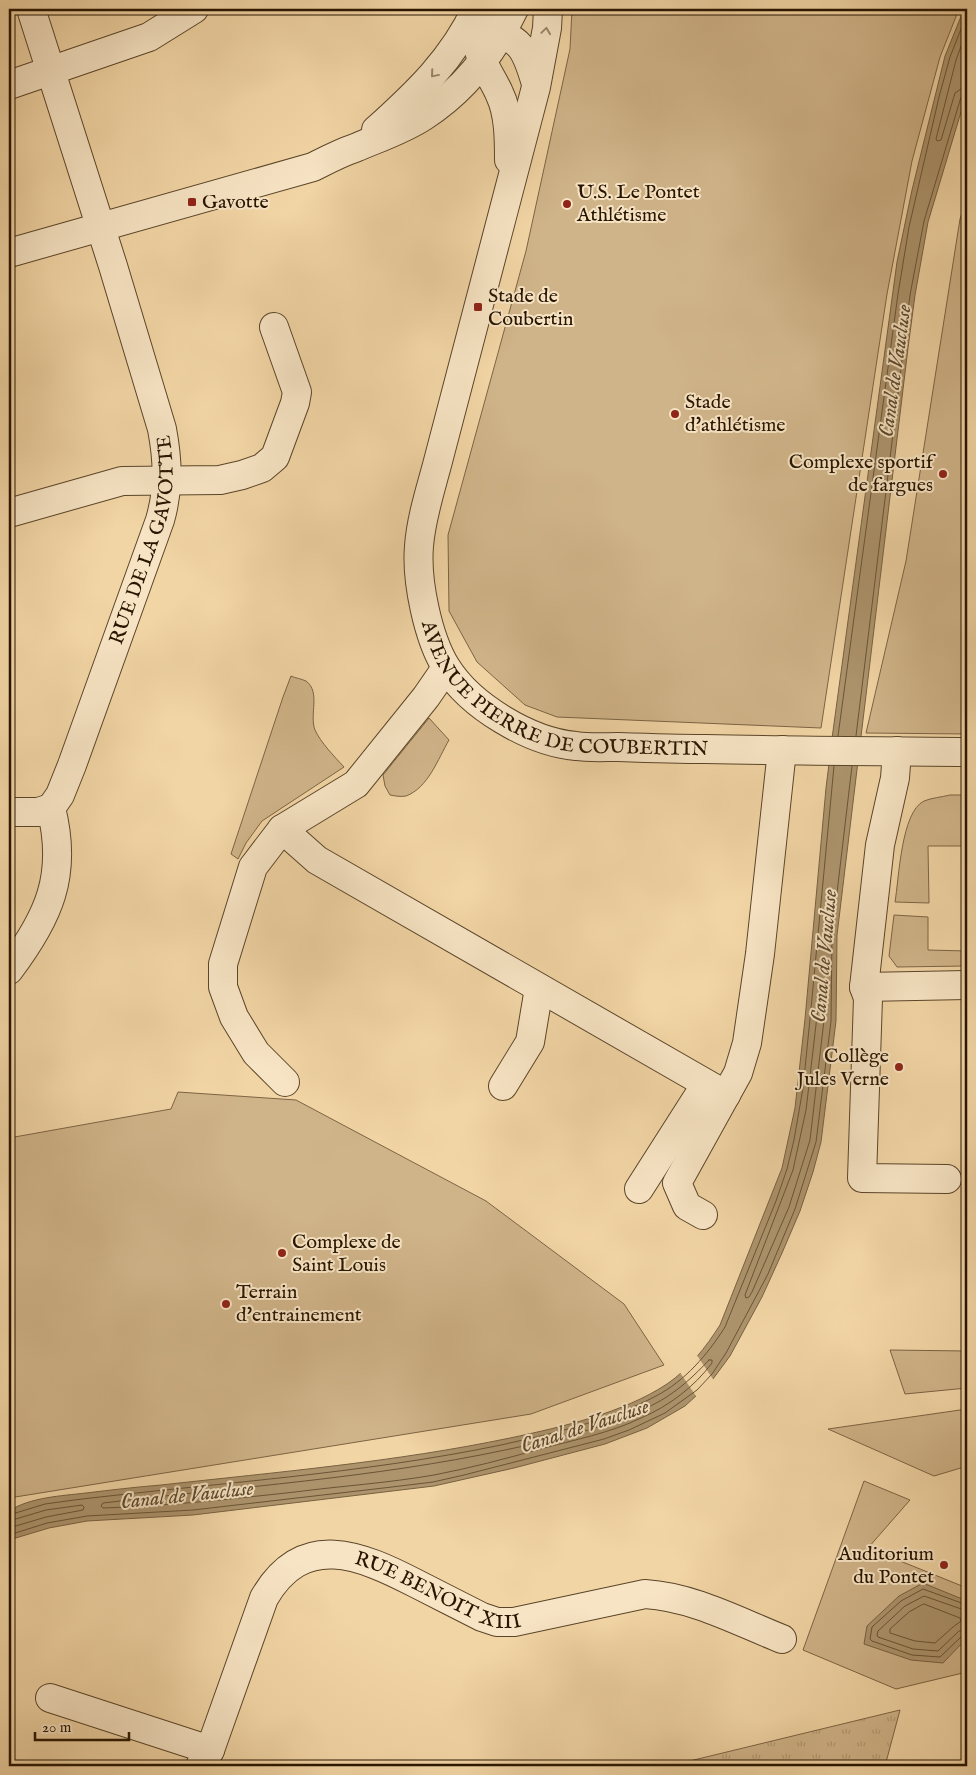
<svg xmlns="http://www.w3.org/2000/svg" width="976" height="1775" font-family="'IM FELL English',serif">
	<defs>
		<pattern id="park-tufts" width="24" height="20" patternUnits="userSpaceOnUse" patternTransform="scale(1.25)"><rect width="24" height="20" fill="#d0b489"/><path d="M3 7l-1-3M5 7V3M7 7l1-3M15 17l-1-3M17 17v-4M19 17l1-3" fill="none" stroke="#b39a74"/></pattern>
	</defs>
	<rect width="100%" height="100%" fill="#f2d5a5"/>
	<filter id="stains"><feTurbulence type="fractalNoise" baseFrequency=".004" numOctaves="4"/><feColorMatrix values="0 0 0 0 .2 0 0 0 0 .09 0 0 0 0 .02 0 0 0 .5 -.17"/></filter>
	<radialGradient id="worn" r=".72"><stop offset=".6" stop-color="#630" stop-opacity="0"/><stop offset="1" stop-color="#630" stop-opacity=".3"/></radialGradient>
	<g fill="#d0b489" stroke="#7c6444">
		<polygon points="572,9 959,9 940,57 912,161 887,294 821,728 557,717 525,705 477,662 449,611 448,535 526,251 570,49"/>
		<polygon points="967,198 967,734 866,733 906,561 960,219"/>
		<path d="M291 676C295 678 302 679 306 681 321 692 309 715 315 730 321 743 334 756 344 767L262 821 246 843 238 859 231 854 283 697Z"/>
		<path d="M429 718 449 740C438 759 428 788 406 796 401 797 395 796 390 795L385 786 383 775Z"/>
		<path d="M950 795H967V846H928L929 903 895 902C899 879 901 812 924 801 931 798 942 797 950 795Z"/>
		<polygon points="894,915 928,917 928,950 967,951 967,966 897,967 889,956"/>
		<polygon points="178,1092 296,1100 486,1201 624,1304 664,1365 531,1414 9,1498 9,1138 171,1109"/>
		<polygon points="964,1345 967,1345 967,1388 905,1394 890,1350 966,1351"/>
		<polygon points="967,1409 967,1471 964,1467 934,1476 828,1429"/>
		<polygon points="864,1481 910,1500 868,1548 967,1588 967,1672 896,1689 803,1650"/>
	</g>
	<polygon fill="url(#park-tufts)" stroke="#7c6444" points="900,1710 885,1766 669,1766"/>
	<g fill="#ad946d" stroke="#786141">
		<path d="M964 9H967V92L928 222 915 295 908 348 837 935 836 1021 821 1142 813 1172 800 1211 782 1253 762 1297 730 1356 710 1383 685 1406 647 1428 605 1444 514 1468 434 1486 193 1515 87 1521 49 1528 9 1540V1511C31 1497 61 1496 86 1493 111 1490 136 1487 161 1485 278 1472 395 1462 510 1438 562 1427 623 1413 667 1384 689 1369 706 1347 720 1325L782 1168 795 1108 805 1019 826 788 833 731 897 262 912 190 945 56Z"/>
		<polygon points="923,1583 967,1601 967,1638 943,1663 911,1660 864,1644 867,1626 899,1596"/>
	</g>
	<polygon fill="#f2d5a5" points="696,1354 715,1382 698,1399 679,1371"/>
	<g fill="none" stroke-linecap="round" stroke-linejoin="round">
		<g stroke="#6a5436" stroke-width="1">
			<polyline points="967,30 956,60 936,139 937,141 941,140 955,93 961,89 967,87"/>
			<polyline points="838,736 898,294 909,227 939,97 950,57 967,14"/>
			<polyline points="856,736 910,295 924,221 961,97 967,94"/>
			<polygon points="821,985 825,987 824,1020 810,1140 789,1207 752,1292 749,1297 746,1298 745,1295 793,1170 806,1110"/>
			<path d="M709 1360H712V1363C694 1387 669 1406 641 1418 610 1433 574 1440 540 1449 505 1459 470 1468 434 1475 388 1483 341 1486 295 1492 231 1499 168 1506 103 1508L101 1506 103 1503C237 1487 373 1478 505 1450 557 1439 613 1427 660 1401 679 1390 694 1376 709 1360Z"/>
			<path d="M9 1515 45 1504 74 1500C216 1483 361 1474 501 1445 554 1433 609 1421 656 1396 685 1381 708 1354 725 1327L776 1201 787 1169 794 1140 803 1088 810 1019 834 766"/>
			<polyline points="9,1521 46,1510 82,1505 84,1507 83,1510 46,1517 9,1528"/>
			<polyline points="9,1535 47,1523 87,1516 193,1510 392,1487 433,1482 464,1475 604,1439 629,1430 665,1413 697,1390 712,1374 726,1353 768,1274 795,1209 816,1142 831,1021 832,935 852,766"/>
			<polygon points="924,1604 960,1618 961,1621 953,1627 935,1643 915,1641 890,1633 890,1629 909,1612"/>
			<polyline points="967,1605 923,1589 901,1601 872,1627 870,1639 872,1641 912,1655 940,1657 962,1636 967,1635"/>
			<polyline points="967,1611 924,1596 905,1606 878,1631 877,1635 878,1637 913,1649 938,1651 959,1631 967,1629"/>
		</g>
		<defs>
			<g id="minor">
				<path d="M488 9C485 17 479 26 478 34 475 58 492 75 500 95 509 114 509 140 509 160"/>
				<path id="s1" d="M548 9 547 28 536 87 437 465C430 491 421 519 419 546 416 581 428 638 446 667 470 706 530 742 576 746 589 748 604 747 618 747 647 748 676 749 705 749 792 751 880 751 967 752"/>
				<path d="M484 33C521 33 527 53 536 84"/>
				<polyline points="9,85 149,37 194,9"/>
				<path d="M376 130C416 94 454 58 476 9"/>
				<path d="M9 253 313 167C327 160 340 153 355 148 378 138 403 130 424 116 464 90 494 51 514 9"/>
				<polyline points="9,513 122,481 220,480 242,475 262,468 275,457 295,403 297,392 274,327"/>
				<polyline points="897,751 895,778 880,845 864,987 967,985"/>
				<polyline points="9,812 38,812 51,808"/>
				<polyline points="282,829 317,860 726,1095"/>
				<path id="s2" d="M9 970C49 917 68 875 51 808L60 795 72 765 160 520C169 489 168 461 162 429L113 266 31 9"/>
				<polyline points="864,987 868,998 862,1178 947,1179"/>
				<polyline points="285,1082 256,1053 234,1017 223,987 223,964 253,867 282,829 356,784 426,697 446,668"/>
				<polyline points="503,1086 530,1042 539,988"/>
				<polyline points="639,1189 706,1084"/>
				<polyline points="703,1215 687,1206 677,1183 738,1073 747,1043 760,954 782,750"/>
				<polyline points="50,1698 210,1750"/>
				<path id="s3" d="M200 1766 210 1750 264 1598C303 1530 361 1555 417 1584 439 1595 460 1606 482 1617L497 1622H514L645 1594C693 1597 737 1621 782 1639"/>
			</g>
		</defs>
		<use href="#minor" stroke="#5a4529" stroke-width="30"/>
		<use href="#minor" stroke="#f7e4c4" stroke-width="28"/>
	</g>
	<defs><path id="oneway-chevron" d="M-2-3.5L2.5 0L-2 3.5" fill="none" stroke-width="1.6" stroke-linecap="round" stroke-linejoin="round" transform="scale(1.25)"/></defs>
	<g stroke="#9a876c">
		<use href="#oneway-chevron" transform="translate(546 31) rotate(-82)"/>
		<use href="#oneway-chevron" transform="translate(434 74) rotate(130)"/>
	</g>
	<g fill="#8f2418" stroke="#f7e4c4" stroke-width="2">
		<rect x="187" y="197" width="10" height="10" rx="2.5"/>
		<circle cx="567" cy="204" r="5"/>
		<rect x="473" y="302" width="10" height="10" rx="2.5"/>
		<circle cx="675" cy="414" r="5"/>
		<circle cx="943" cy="474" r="5"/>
		<circle cx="899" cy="1067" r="5"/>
		<circle cx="282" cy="1253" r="5"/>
		<circle cx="226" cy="1304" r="5"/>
		<circle cx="944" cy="1565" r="5"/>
	</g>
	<g text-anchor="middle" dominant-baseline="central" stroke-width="4" stroke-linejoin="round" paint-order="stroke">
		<g font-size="20" fill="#281500" stroke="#f7e4c4" text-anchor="start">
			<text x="577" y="192">U.S. Le Pontet<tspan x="577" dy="23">Athlétisme</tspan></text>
			<text x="202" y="202">Gavotte</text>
			<text x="488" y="296">Stade de<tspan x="488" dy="23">Coubertin</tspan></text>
			<text x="685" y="402">Stade<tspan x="685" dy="23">d'athlétisme</tspan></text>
			<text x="933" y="462" text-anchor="end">Complexe sportif<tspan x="933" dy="23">de fargues</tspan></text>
			<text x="889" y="1056" text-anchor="end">Collège<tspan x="889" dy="23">Jules Verne</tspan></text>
			<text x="292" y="1242">Complexe de<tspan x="292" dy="23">Saint Louis</tspan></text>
			<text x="236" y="1292">Terrain<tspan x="236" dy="23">d'entrainement</tspan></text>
			<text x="934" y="1554" text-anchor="end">Auditorium<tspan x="934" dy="23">du Pontet</tspan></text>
		</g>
		<g font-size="20" fill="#281500" stroke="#f7e4c4">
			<text stroke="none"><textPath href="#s2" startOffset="460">RUE DE LA GAVOTTE</textPath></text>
			<text stroke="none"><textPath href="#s1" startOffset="798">AVENUE PIERRE DE COUBERTIN</textPath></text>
			<text stroke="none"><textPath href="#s3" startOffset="379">RUE BENOIT XIII</textPath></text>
		</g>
		<g font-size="21" font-style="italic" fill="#5d482c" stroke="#f7e4c4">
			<text transform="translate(896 371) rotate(-82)">Canal de Vaucluse</text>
			<text transform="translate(825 956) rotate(-85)">Canal de Vaucluse</text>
			<text transform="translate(585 1427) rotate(-18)">Canal de Vaucluse</text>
			<text transform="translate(187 1496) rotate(-6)">Canal de Vaucluse</text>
		</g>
	</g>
	<rect width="976" height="1775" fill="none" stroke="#f2d5a5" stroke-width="30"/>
	<rect x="10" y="10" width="956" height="1755" fill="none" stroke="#281500" stroke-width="2.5"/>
	<rect x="15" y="15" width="946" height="1745" fill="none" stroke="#281500"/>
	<path d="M35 1732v8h94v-8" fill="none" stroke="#281500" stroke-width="2.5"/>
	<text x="42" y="1732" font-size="15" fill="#281500" stroke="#f7e4c4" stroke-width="4" paint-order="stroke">20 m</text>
	<rect width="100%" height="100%" filter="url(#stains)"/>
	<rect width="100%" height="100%" fill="url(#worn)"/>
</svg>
